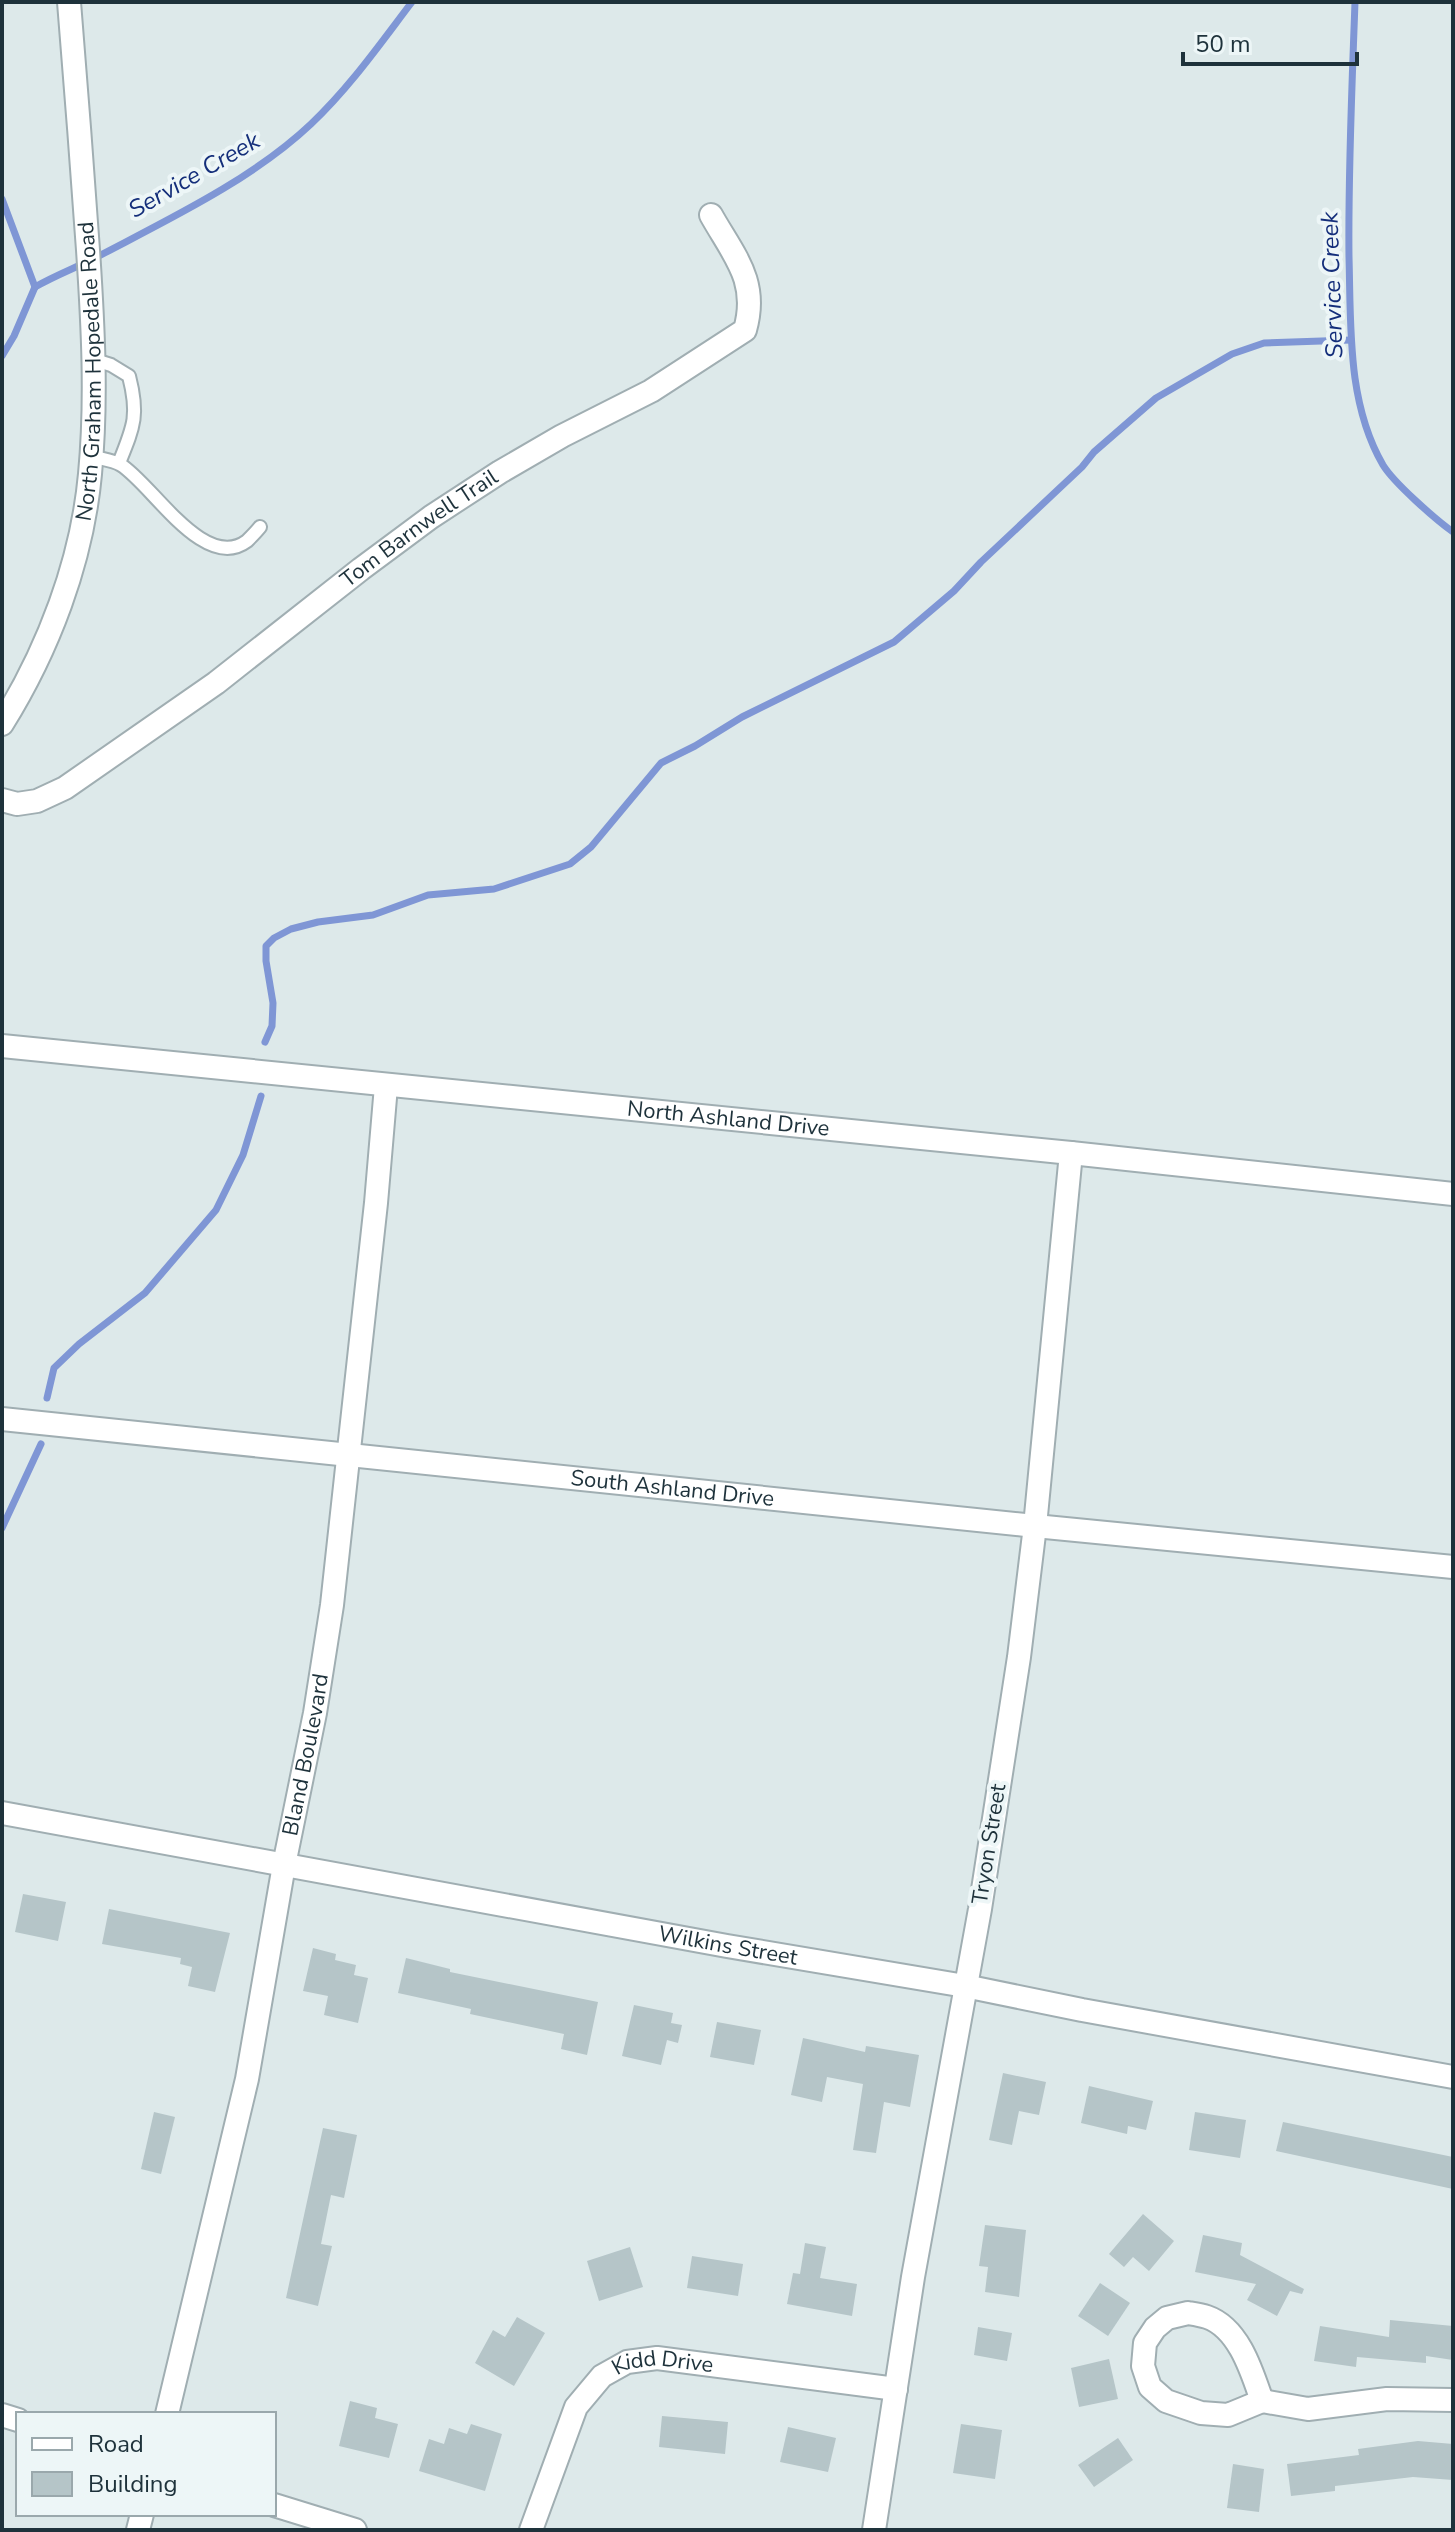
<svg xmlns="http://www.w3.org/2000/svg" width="1455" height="2532" font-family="'Nunito Sans',sans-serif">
	<rect width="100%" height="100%" fill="#dde9ea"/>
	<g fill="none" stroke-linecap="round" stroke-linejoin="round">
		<g stroke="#7f96d5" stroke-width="7">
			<path d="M1355 2C1352 87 1348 172 1349 257 1351 327 1347 403 1383 465 1394 483 1435 519 1453 532"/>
			<polyline points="2,199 35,287"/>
			<path d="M35 287C54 276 75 268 95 258 167 220 252 180 311 124 350 87 380 44 412 2"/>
			<polyline points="2,356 14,336 35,287"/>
			<polyline points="265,1042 272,1026 273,1003 266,961 266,946 274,938 291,929 318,922 373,915 428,895 494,889 570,864 591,847 661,763 695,746 742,717 894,642 954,591 981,562 1082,467 1094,452 1156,398 1232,354 1264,343 1351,340"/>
			<polyline points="47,1398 54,1368 79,1344 145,1293 216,1210 243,1155 261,1096"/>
			<polyline points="2,1528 41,1444"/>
		</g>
	</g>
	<g fill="#b5c5c8">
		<polygon points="23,1894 66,1902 58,1941 15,1932"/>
		<polygon points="109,1909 230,1933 215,1992 188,1986 192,1967 180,1964 181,1958 102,1944"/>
		<polygon points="313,1948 336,1954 335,1960 356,1965 354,1975 368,1978 358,2023 324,2015 328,1996 303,1991"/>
		<polygon points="406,1958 450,1969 450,1972 598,2002 587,2055 561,2049 564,2034 470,2014 471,2009 398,1993"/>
		<polygon points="634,2005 673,2013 671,2023 682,2025 678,2043 667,2040 661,2065 622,2056"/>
		<polygon points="717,2022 761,2030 754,2065 710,2057"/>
		<polygon points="803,2038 865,2052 866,2046 919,2055 910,2107 884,2102 876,2153 853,2150 863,2084 827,2077 822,2102 791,2095"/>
		<polygon points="1003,2073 1046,2082 1039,2115 1019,2111 1012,2145 989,2140"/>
		<polygon points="1089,2086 1153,2101 1146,2130 1128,2126 1127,2134 1081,2123"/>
		<polygon points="154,2112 175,2117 161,2174 141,2169"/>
		<polygon points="1195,2112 1246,2120 1240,2158 1189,2150"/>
		<polygon points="1283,2122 1453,2157 1453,2189 1276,2151"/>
		<polygon points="323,2128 357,2135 344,2198 331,2195 321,2244 332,2246 318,2306 286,2298"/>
		<polygon points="1143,2214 1174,2241 1149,2271 1133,2257 1124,2267 1109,2254"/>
		<polygon points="985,2225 1026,2230 1019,2297 985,2292 988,2267 979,2266"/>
		<polygon points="1203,2235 1242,2243 1240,2255 1304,2289 1302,2294 1290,2291 1277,2316 1247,2300 1256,2284 1195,2272"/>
		<polygon points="805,2243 826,2247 820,2278 857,2284 852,2316 787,2304 793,2273 800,2274"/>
		<polygon points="630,2247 643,2287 599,2301 587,2261"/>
		<polygon points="692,2256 743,2264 738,2296 687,2288"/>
		<polygon points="1100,2283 1130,2303 1108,2336 1078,2316"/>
		<polygon points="517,2317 545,2333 514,2386 475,2363 493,2330 505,2337"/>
		<polygon points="1390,2320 1453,2326 1453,2360 1426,2356 1426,2363 1357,2357 1356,2367 1314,2361 1320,2326 1389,2337"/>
		<polygon points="978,2327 1012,2333 1007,2361 974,2355"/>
		<polygon points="1109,2359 1118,2399 1079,2407 1071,2368"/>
		<polygon points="350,2401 377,2408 375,2418 398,2424 389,2458 339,2446"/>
		<polygon points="662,2416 728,2422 725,2454 659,2447"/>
		<polygon points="471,2424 502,2434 485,2491 419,2471 429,2439 444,2444 449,2428 467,2434"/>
		<polygon points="961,2424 1002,2430 995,2479 953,2473"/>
		<polygon points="788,2427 836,2438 828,2472 780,2462"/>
		<polygon points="1118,2438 1133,2460 1094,2487 1078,2465"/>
		<polygon points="1418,2441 1453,2444 1453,2480 1413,2477 1335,2486 1335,2491 1291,2496 1287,2464 1359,2455 1358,2449"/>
		<polygon points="1233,2464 1264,2469 1259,2512 1227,2508"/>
	</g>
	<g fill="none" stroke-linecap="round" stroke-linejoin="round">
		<defs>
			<g id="service">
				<path d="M95 360 111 365 129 376C139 415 134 426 119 463"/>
				<path d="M91 456C101 459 113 460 121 465 152 484 204 573 247 541 251 537 256 532 260 527"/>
			</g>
			<g id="minor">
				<path id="s1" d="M2 800 17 804 37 801 65 788 216 683 361 569 431 517 500 472 562 436 651 391 745 330C759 281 734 256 711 215"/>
				<path id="s2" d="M2 1046 1071 1153 1035 1526 1019 1657 980 1909 913 2277 874 2530"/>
				<path id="s3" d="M2 1419 1035 1526"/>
				<path id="s4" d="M2 1813 727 1946 965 1986 1082 2010 1453 2077"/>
				<path d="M1188 2313C1194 2314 1201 2315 1207 2317 1239 2328 1252 2372 1262 2401L1228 2415 1201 2413 1166 2401 1150 2387 1143 2366 1145 2343 1155 2328 1167 2318Z"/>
				<polyline points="1262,2401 1308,2409 1387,2399 1453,2400"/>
				<path id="s5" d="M167 2414 247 2079 284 1865 315 1713 332 1605 376 1203 386 1086"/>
				<polyline points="2,2415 18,2420"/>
				<polyline points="274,2505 355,2530"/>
				<polyline points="138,2530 142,2514"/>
				<path id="s6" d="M531 2530 576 2407 602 2376 627 2362 657 2358 896 2389"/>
			</g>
			<g id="tertiary">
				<path id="s7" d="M2 724C48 650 82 562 90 474 97 400 93 325 88 250 82 167 76 85 69 2"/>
				<polyline points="1071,1153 1453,1194"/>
				<polyline points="1035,1526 1453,1567"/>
			</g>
		</defs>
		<use href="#service" stroke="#a0aeb2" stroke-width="16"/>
		<use href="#minor" stroke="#a0aeb2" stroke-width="26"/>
		<use href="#tertiary" stroke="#a0aeb2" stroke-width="26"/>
		<use href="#service" stroke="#fff" stroke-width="12"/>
		<use href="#minor" stroke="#fff" stroke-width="22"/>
		<use href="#tertiary" stroke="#fff" stroke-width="22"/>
	</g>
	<g text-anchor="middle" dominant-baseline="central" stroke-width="8" stroke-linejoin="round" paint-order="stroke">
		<g font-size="22" fill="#1e323b" stroke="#edf6f7">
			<text stroke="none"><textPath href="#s7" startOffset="370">North Graham Hopedale Road</textPath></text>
			<text stroke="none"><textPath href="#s1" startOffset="506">Tom Barnwell Trail</textPath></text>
			<text stroke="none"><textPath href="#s2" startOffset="730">North Ashland Drive</textPath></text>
			<text stroke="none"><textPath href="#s3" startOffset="674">South Ashland Drive</textPath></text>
			<text stroke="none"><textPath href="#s5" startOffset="674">Bland Boulevard</textPath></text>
			<text transform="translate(989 1844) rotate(-81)">Tryon Street</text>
			<text stroke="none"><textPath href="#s4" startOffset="738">Wilkins Street</textPath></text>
			<text stroke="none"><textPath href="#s6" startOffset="236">Kidd Drive</textPath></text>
		</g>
		<g font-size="24" font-style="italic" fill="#142e7a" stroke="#edf6f7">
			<text transform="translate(194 175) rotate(-30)">Service Creek</text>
			<text transform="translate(1332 285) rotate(-92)">Service Creek</text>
		</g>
	</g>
	<rect width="1455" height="2532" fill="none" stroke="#1e323b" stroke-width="8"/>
	<rect x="16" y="2412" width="260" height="104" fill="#edf6f7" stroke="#9aa8ac" stroke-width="2"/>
	<rect x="32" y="2438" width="40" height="12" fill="#ffffff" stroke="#9aa8ac" stroke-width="2"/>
	<text x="88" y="2452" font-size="24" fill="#1e323b">Road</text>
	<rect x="32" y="2472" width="40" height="24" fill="#b5c5c8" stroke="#9aa8ac" stroke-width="2"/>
	<text x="88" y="2492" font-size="24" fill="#1e323b">Building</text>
	<path d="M1183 52v12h174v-12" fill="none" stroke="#1e323b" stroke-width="4"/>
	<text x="1195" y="52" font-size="24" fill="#1e323b" stroke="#edf6f7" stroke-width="6" paint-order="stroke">50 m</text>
</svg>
